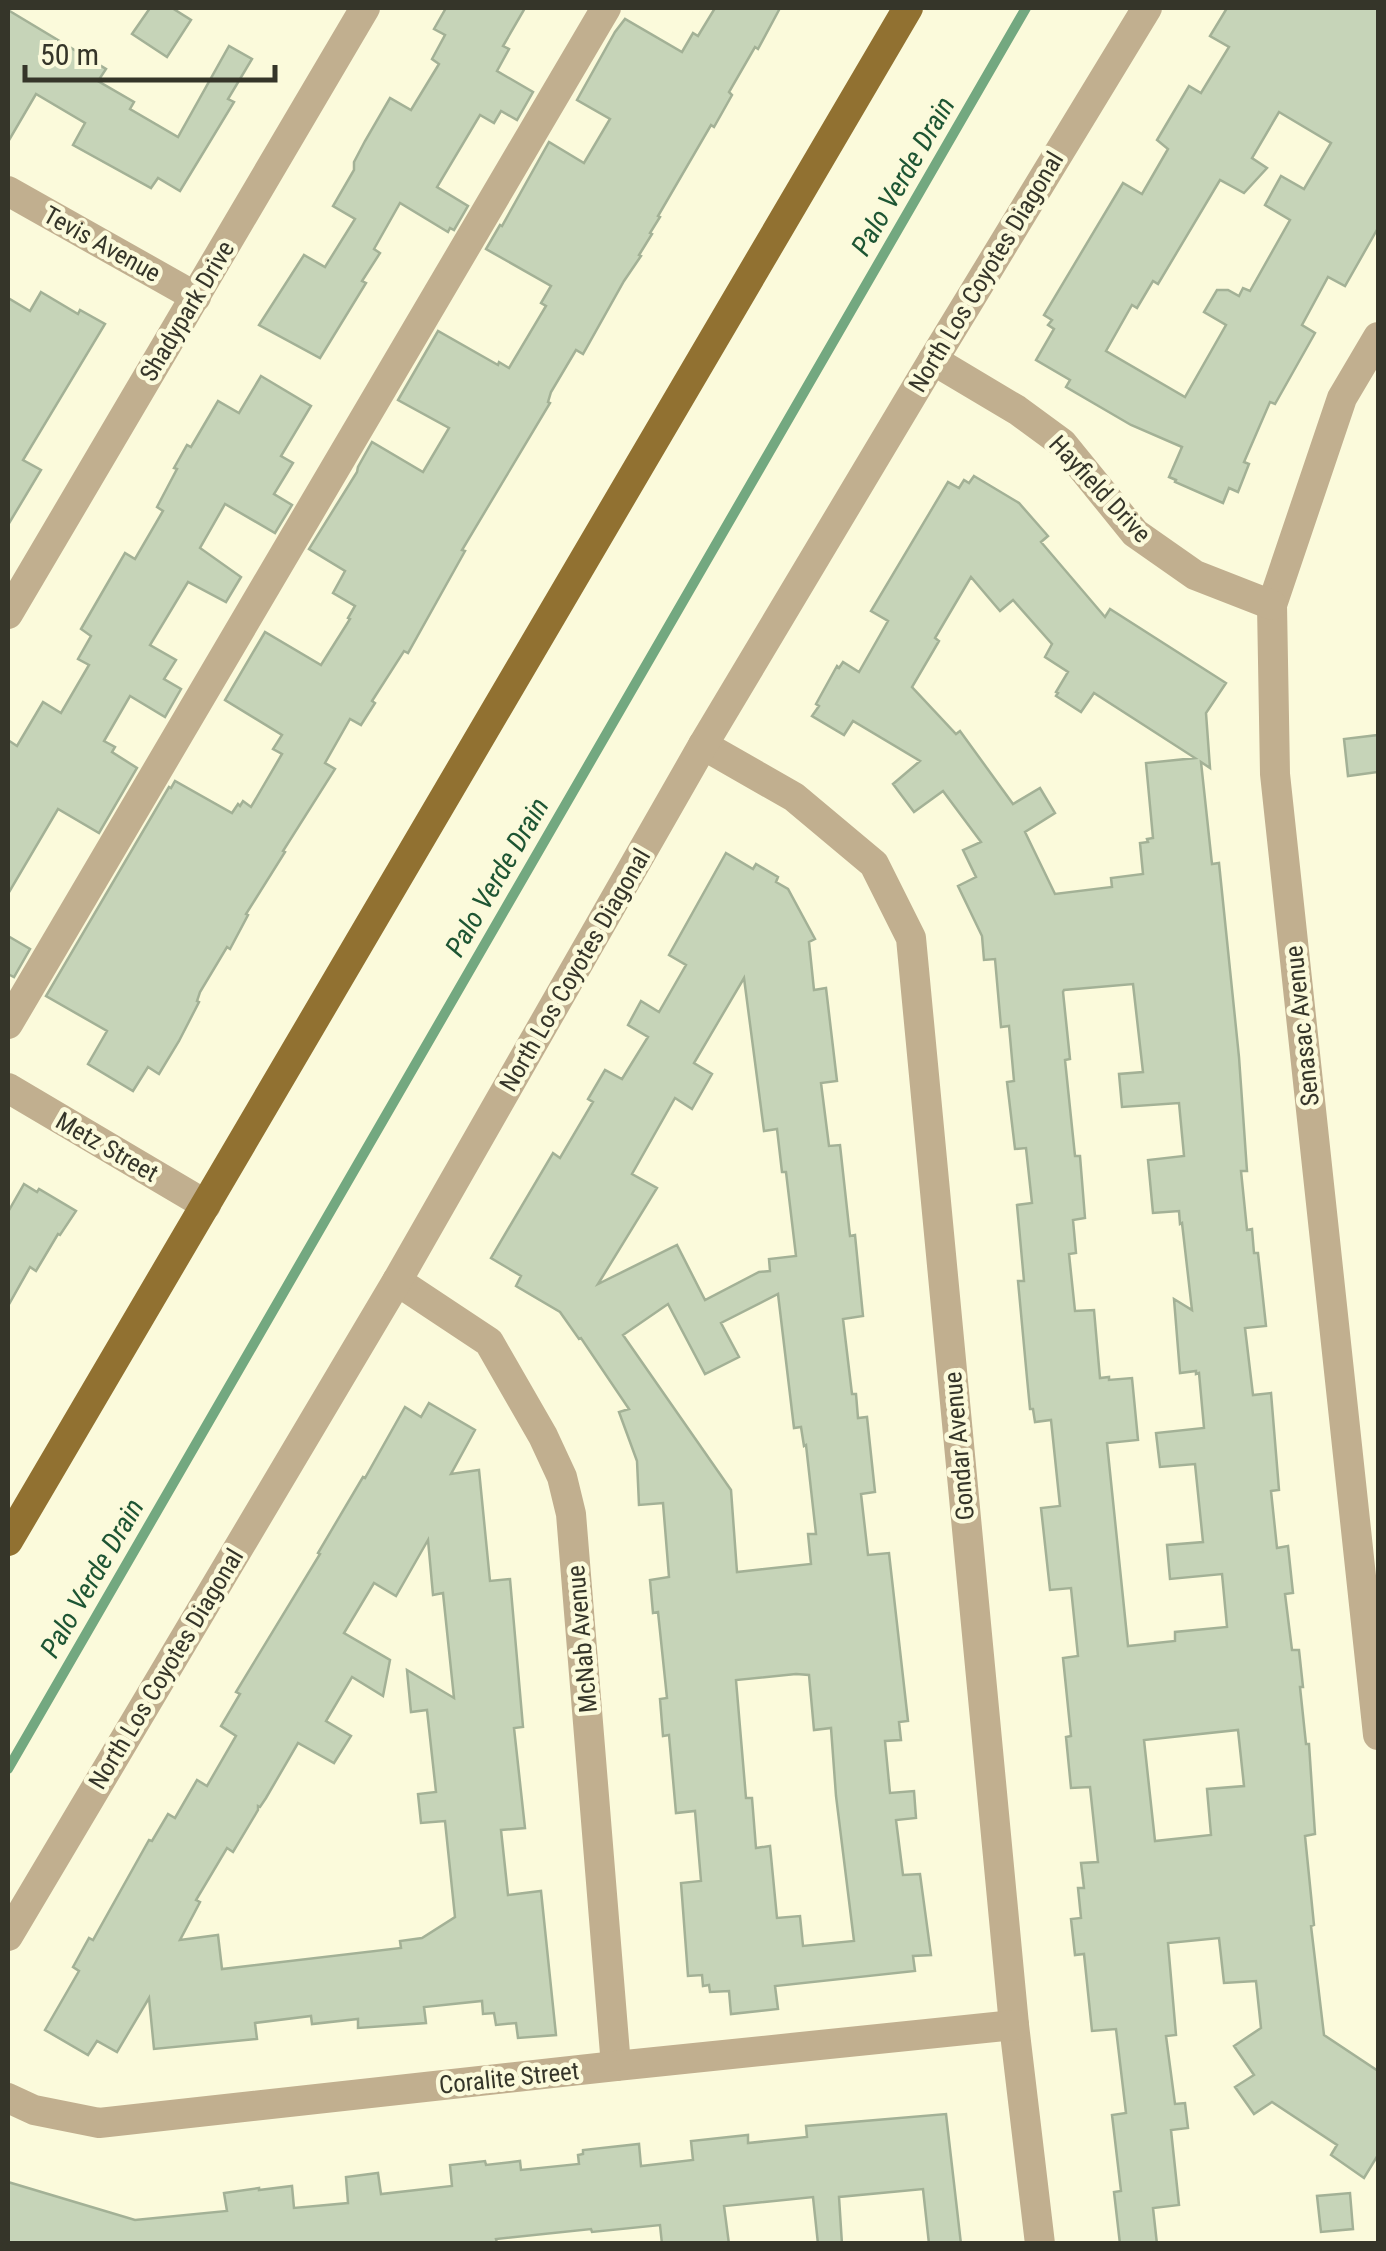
<svg xmlns="http://www.w3.org/2000/svg" width="1386" height="2251" font-family="'Roboto Condensed',sans-serif">
	<rect width="100%" height="100%" fill="#fbfadb"/>
	<g fill="none" stroke-linecap="round" stroke-linejoin="round">
		<polyline stroke="#73a880" stroke-width="10" points="8,1769 1026,8"/>
	</g>
	<g fill="#c6d4b8" stroke="#a3b196" stroke-width="2.5" fill-rule="evenodd">
		<polygon points="150,8 172,8 191,20 167,57 132,34"/>
		<polygon points="446,8 525,8 503,46 509,49 497,71 533,92 517,120 501,111 494,123 480,115 437,187 468,206 454,230 450,228 448,232 400,203 374,249 380,253 362,281 366,283 320,358 259,325 304,255 325,267 355,219 333,206 354,170 354,162 365,141 390,98 411,110 439,64 432,59 445,35 434,29"/>
		<polygon points="715,8 780,8 758,49 755,47 729,92 732,95 714,127 711,125 658,216 660,217 650,233 652,234 639,255 641,256 624,281 583,354 576,350 551,392 548,402 550,403 462,550 465,551 408,653 404,651 372,701 375,703 361,725 350,719 325,763 335,769 283,851 285,852 246,914 248,915 230,949 227,947 200,992 197,1001 199,1002 179,1041 159,1074 148,1067 133,1091 88,1064 107,1031 46,996 169,787 171,788 175,781 232,813 238,804 240,806 243,801 251,807 282,754 273,749 282,735 225,700 265,632 321,665 350,619 348,618 355,606 333,593 345,571 309,549 357,472 358,467 372,442 423,472 449,428 398,400 438,331 498,365 499,362 509,368 546,306 541,303 551,286 486,249 500,225 502,226 549,142 584,163 610,119 577,100 615,32 625,19 682,52 693,33 698,36"/>
		<path d="M1227 8H1378V228L1345 286 1328 277 1302 325 1315 333 1275 404 1270 402 1244 462 1249 464 1238 492 1229 488 1223 503 1175 482 1176 480 1169 477 1182 447 1131 425 1066 387 1070 380 1036 360 1054 329 1048 325 1052 320 1044 315 1123 183 1142 194 1168 149 1157 140 1189 86 1201 93 1229 47 1210 36ZM1279 112 1331 143 1304 189 1281 176 1265 205 1290 220 1250 291 1243 288 1239 296 1228 290H1217L1204 312 1226 325 1185 397 1106 351 1132 305 1137 308 1153 281 1158 284 1220 180 1244 193 1267 168 1252 158Z"/>
		<polygon points="8,10 106,69 98,81 134,102 130,109 178,137 229,46 252,59 228,99 234,102 180,191 158,178 151,188 73,145 85,123 36,94 8,142"/>
		<polygon points="41,292 78,314 80,310 105,324 23,460 41,470 8,525 8,298 30,311"/>
		<polygon points="261,376 311,406 281,456 293,463 274,494 292,505 275,533 225,504 200,548 241,577 226,602 188,582 150,645 176,660 164,679 181,689 165,717 130,696 104,741 115,747 112,752 137,768 99,833 58,809 8,894 8,740 17,746 43,702 61,713 89,665 78,659 91,636 81,629 125,553 135,559 163,511 157,507 177,469 174,468 187,445 191,447 218,401 239,413"/>
		<path d="M974 476 1019 503 1048 536 1041 542 1105 617 1110 609 1226 683 1206 713 1210 768 1201 762 1212 864 1219 863 1239 1057 1247 1171H1241L1247 1230 1252 1229 1254 1253H1258L1266 1326 1245 1328 1253 1395 1271 1393 1279 1490 1271 1491 1277 1548 1288 1546 1293 1593 1285 1594 1292 1650H1299L1303 1687H1300L1306 1744H1309L1315 1834 1305 1836 1314 1925 1311 1926 1324 2035 1378 2071V2155L1364 2178 1331 2155 1337 2145 1272 2102 1254 2114 1235 2087 1254 2075 1234 2046 1261 2028 1256 1981 1224 1983 1219 1938 1168 1943 1176 2035 1166 2036 1175 2104 1185 2103 1188 2128 1171 2130 1179 2205 1153 2208 1157 2244H1120L1114 2192 1121 2191 1112 2115 1126 2113 1116 2029 1092 2031 1084 1954 1075 1955 1071 1919 1081 1918 1078 1888H1084L1081 1863 1098 1862 1090 1787 1071 1788 1066 1737 1071 1736 1063 1658 1078 1656 1071 1588 1050 1590 1041 1508 1060 1506 1051 1420 1035 1422 1033 1409H1030L1027 1378 1018 1281H1024L1017 1205 1032 1203 1026 1148 1015 1149 1007 1082 1014 1081 1009 1026 1001 1027 995 959 984 960 982 936 958 886 976 877 963 850 981 842 943 791 914 812 893 784 920 761 853 721 844 735 812 716 819 706 816 704 837 666 839 668 843 662 859 672 888 621 871 611 948 482 959 488 964 480 969 483ZM971 577 1000 611 1013 600 1052 644 1045 657 1068 672 1056 692 1058 693 1056 696 1081 712 1094 693 1195 758 1146 763 1153 838 1147 839 1148 842 1140 843 1143 874 1111 878 1112 887 1055 894 1025 832 1055 813 1040 788 1013 804 960 731 956 734 912 687 939 641 935 638ZM1133 984 1143 1072 1119 1074 1122 1107 1179 1103 1184 1156 1148 1160 1153 1213 1179 1211 1180 1224 1182 1223 1192 1310 1174 1299 1180 1373 1196 1371V1374L1199 1373 1204 1428 1156 1433 1160 1467 1195 1464 1203 1542 1167 1545 1170 1579 1222 1574 1227 1627 1175 1632V1641L1128 1646 1107 1443 1138 1440 1132 1378 1109 1380V1377L1100 1378 1094 1310 1075 1311 1069 1254 1076 1253 1073 1220 1085 1218 1080 1156H1075L1065 1060 1070 1059 1063 992 1064 990ZM1238 1730 1244 1786 1207 1789 1211 1835 1155 1841 1144 1740Z"/>
		<polygon points="1378,735 1378,772 1348,776 1344,739"/>
		<path d="M726 853 753 869 756 864 778 877 776 882 788 889 815 939 809 942 814 990 826 988 837 1081 821 1083 829 1146 840 1145 850 1236 855 1235 863 1316 843 1319 852 1394H856L858 1418 867 1417 875 1492 861 1494 868 1555 889 1553 908 1721 899 1722 901 1740 885 1741 890 1793 914 1791 916 1818 896 1820 903 1875 920 1874 931 1955 913 1956 915 1971 775 1986 778 2009 731 2014 729 1991 710 1992 709 1985 703 1986 702 1975 688 1976 681 1883 701 1881 695 1811 676 1813 669 1735 663 1736 660 1699 667 1698 658 1612 653 1613 650 1580 669 1577 663 1503 639 1505 637 1461 619 1412 629 1409 581 1338 579 1339 560 1312 516 1286 521 1276 491 1258 553 1153 560 1158 593 1102 588 1099 605 1070 622 1079 648 1037 628 1025 641 1001 659 1012 686 965 669 955ZM744 978 764 1131 777 1129 782 1172H786L796 1256 769 1259 770 1271 759 1272 705 1300 677 1245 598 1284 657 1188 632 1174 675 1098 692 1109 712 1074 694 1063ZM778 1294 794 1428 801 1427 804 1446 806 1445 816 1534H808L811 1564 737 1572 731 1490 623 1335 668 1304 705 1374 739 1357 721 1323ZM796 1674 809 1675 814 1730 831 1728 836 1796 854 1941 803 1946 800 1916 777 1918 770 1846 756 1848 752 1798H746L736 1680Z"/>
		<polygon points="8,936 30,949 14,977 8,974"/>
		<polygon points="24,1184 37,1192 39,1189 76,1211 60,1235 58,1234 36,1271 30,1267 8,1306 8,1212"/>
		<path d="M429 1403 475 1430 451 1474 479 1470 490 1581 510 1579 523 1727 514 1728 525 1828 501 1830 508 1895 541 1891 556 2035 518 2038 516 2023 496 2025 494 2013 483 2014 482 2001 424 2007 426 2023 358 2028V2019L312 2024 311 2016 255 2023 257 2039 154 2049 149 1998 117 2052 97 2041 88 2055 45 2030 79 1971 73 1967 89 1938 93 1940 149 1840 152 1841 168 1814 175 1818 197 1780 207 1786 236 1736 221 1726 240 1694 236 1692 320 1554 318 1553 363 1477 365 1478 405 1407 421 1417ZM428 1540 433 1595 443 1593 454 1698 407 1670 411 1712 427 1710 436 1792 418 1794 421 1823 445 1821 455 1917 422 1938 400 1941 401 1948 222 1969 218 1935 180 1940 200 1902 196 1900 227 1848 233 1852 258 1810V1806L260 1807 266 1798 298 1743 334 1763 351 1736 326 1721 352 1677 383 1696 390 1660 344 1633 374 1583 396 1596Z"/>
		<polygon points="946,2114 961,2244 929,2244 923,2189 839,2197 842,2244 818,2244 813,2197 724,2206 729,2244 662,2244 660,2225 592,2232 591,2229 496,2239 497,2243 8,2244 8,2182 135,2220 227,2211 224,2193 259,2188 259,2190 292,2186 294,2208 348,2203 346,2177 378,2173 381,2194 452,2186 450,2165 485,2161 486,2165 520,2161 521,2170 579,2164 578,2155 583,2154 583,2150 639,2144 641,2166 693,2160 691,2141 748,2135 748,2143 807,2137 806,2126"/>
		<polygon points="1350,2193 1353,2229 1321,2232 1317,2196"/>
	</g>
	<g fill="none" stroke-linecap="round" stroke-linejoin="round">
		<g stroke="#c1af8f" stroke-width="30">
			<polyline points="8,191 196,297"/>
			<polyline points="1378,337 1342,398 1272,605 1275,774 1378,1735"/>
			<polyline points="933,360 1017,410 1062,443 1135,533 1195,575 1272,605"/>
			<polyline points="8,614 365,8"/>
			<polyline points="703,745 794,797 874,864 911,938 1014,2025 1040,2244"/>
			<polyline points="8,1024 606,8"/>
			<polyline points="8,1088 206,1205"/>
			<polyline points="397,1281 489,1342 543,1436 562,1477 571,1514 616,2066"/>
			<polyline points="8,1936 397,1281 703,745 933,360 1147,8"/>
			<polyline points="8,2098 34,2110 99,2123 616,2066 1014,2025"/>
		</g>
		<polyline stroke="#917131" stroke-width="30" points="8,1541 908,8"/>
	</g>
	<g text-anchor="middle" dominant-baseline="central" stroke-width="9" stroke-linejoin="round" paint-order="stroke">
		<g font-size="25" fill="#353529" stroke="#fbfadb">
			<text transform="translate(102 244) rotate(29)">Tevis Avenue</text>
			<text transform="translate(986 272) rotate(-59)">North Los Coyotes Diagonal</text>
			<text transform="translate(187 311) rotate(-59)">Shadypark Drive</text>
			<text transform="translate(1100 489) rotate(47)">Hayfield Drive</text>
			<text transform="translate(575 970) rotate(-60)">North Los Coyotes Diagonal</text>
			<text transform="translate(1302 1026) rotate(-96)">Senasac Avenue</text>
			<text transform="translate(107 1147) rotate(30)">Metz Street</text>
			<text transform="translate(959 1446) rotate(-95)">Gondar Avenue</text>
			<text transform="translate(582 1639) rotate(-95)">McNab Avenue</text>
			<text transform="translate(166 1669) rotate(-59)">North Los Coyotes Diagonal</text>
			<text transform="translate(509 2078) rotate(-6)">Coralite Street</text>
		</g>
		<g font-size="28" font-style="italic" fill="#1d5533" stroke="#fbfadb">
			<text transform="translate(903 176) rotate(-60)">Palo Verde Drain</text>
			<text transform="translate(497 877) rotate(-60)">Palo Verde Drain</text>
			<text transform="translate(92 1578) rotate(-60)">Palo Verde Drain</text>
		</g>
	</g>
	<rect width="1386" height="2251" fill="none" stroke="#353529" stroke-width="20"/>
	<path d="M25 65v15h250v-15" fill="none" stroke="#353529" stroke-width="5"/>
	<text x="40" y="65" font-size="30" fill="#353529" stroke="#fbfadb" stroke-width="8" paint-order="stroke">50 m</text>
</svg>
